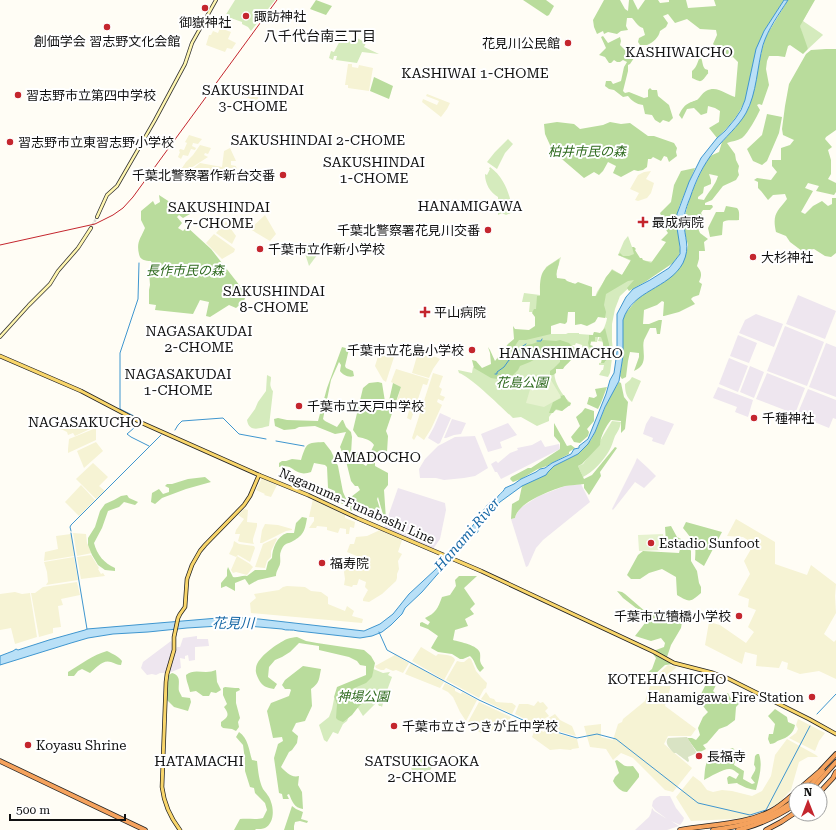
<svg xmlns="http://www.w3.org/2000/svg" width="836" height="830" font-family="'Roboto Serif','Noto Sans JP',serif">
	<rect width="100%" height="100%" fill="#fffdf5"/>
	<g fill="#eee6ef">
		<polygon points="798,295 836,311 825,339 786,324"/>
		<polygon points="756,314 783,324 774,347 739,333 745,320"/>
		<polygon points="785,326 824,342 807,386 767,371"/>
		<polygon points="738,335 757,343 749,363 730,356"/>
		<polygon points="826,343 836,347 836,397 809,387"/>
		<polygon points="729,358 748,366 738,392 719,384"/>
		<polygon points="750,366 764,372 754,398 740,392"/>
		<polygon points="767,373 805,388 795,414 756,399"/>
		<polygon points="718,387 753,400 748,417 735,412 737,407 713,398"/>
		<polygon points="808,389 836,400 836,419 833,418 829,428 797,415"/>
		<polygon points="440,413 451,418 440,443 438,444 428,438 434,427"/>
		<polygon points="651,416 674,424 664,445 652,441 653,438 643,434 646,424"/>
		<polygon points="452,419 466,423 461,434 454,435 446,438 444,438"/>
		<polygon points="508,423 517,435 500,442 502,448 488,452 481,434"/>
		<polygon points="475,436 488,468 475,476 464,478 444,480 436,478 420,478 419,469 425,459 438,446 455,437"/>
		<polygon points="541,440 545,447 559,444 560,449 501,479 497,472 495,472 491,464 496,461 498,463 510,453 518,450 517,448 532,445"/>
		<polygon points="637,458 649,469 656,476 644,488 635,482 613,510 612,509 635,463"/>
		<polygon points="581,484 590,502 543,540 536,548 528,566 526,567 511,519 515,518 516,515 520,508 539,496 565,486"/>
		<polygon points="398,488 445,503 446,510 440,539 433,549 384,528"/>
		<polygon points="197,636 197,639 208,639 209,646 195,647 195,660 189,661 188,655 185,656 185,659 180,658 181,668 169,673 177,647 180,647 183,638"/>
		<polygon points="171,641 173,647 172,651 166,673 160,673 156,675 152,674 147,675 141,668 143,662"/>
		<polygon points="660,796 670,796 676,808 684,818 683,821 680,825 671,821 679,826 667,830 635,830 649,817 651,813 652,808 654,811 667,819 655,810 652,806 653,801 656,798"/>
	</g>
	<g fill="#f6f3d4">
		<polygon points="220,28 231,32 228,39 236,43 232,49 227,48 225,52 206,45 209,35 211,35 213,31 218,33"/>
		<polygon points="348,64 352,64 352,67 358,68 359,65 373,68 370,85 369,91 348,88 348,85 345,85"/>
		<polygon points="251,84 262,86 257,101 241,95"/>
		<polygon points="427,94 450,103 447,109 441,117 422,102 423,99 437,105 439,101 426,96"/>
		<polygon points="189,135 202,139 198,144 193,143 192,146 196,148 195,150 191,149 188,156 183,155 181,159 178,157 180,152 179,151 180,149 184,150 187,143 185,142"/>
		<polygon points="200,145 211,148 208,154 205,153 204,155 208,157 180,175 180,171 186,162 193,155"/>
		<polygon points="230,148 236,161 231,161 231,165 236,166 237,170 231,170 230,178 219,176 218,174 203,171 203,169 194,168 200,163 222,167 224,151"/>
		<polygon points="651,171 646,179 654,183 651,193 647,198 638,201 635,200 639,193 630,189 638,175 644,172"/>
		<polygon points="265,215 276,234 270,241 250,229"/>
		<polygon points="226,222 236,236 232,244 216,233"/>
		<polygon points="214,234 235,249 234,252 222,259 206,243"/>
		<polygon points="379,353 395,354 386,382 383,380 375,366"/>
		<polygon points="420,355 436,357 440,359 433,369 429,378 412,373 417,356"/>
		<polygon points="396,369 429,379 427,385 423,384 411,420 407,418 411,403 408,402 406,407 403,406 401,412 396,404 401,387 391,382"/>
		<polygon points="433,373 443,376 439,387 442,389 440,395 445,397 443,401 438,399 437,402 442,405 431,429 424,440 417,435 414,440 412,438"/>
		<polygon points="91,416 94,420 89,422 92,428 75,436 73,433 68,435 67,432 61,429"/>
		<polygon points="96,428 96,440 68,453 68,449 69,439"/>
		<polygon points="96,442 103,451 84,468 77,451"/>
		<polygon points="93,463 108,477 99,486 105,491 96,499 76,479"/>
		<polygon points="262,478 277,485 271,497 264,495 265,494 256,490"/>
		<polygon points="81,485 95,500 79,516 65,502"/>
		<polygon points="313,499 345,515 345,518 355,522 354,528 350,527 349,534 346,534 346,529 340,528 338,533 327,530 327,527 317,526 316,528 309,528 314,521 314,517 309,517"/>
		<polygon points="244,509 248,510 247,522 257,523 257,526 253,539 253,542 254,544 240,542 238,541 240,534 235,534 236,530 244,519 238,515"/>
		<polygon points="736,519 775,542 775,564 807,575 811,565 836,584 835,596 836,613 824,634 834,642 836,640 836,679 819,671 800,674 787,669 788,663 782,661 779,668 756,666 757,655 745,652 742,664 705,645 709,622 720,625 746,643 754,632 748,627 756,610 748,607 749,599 738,595 750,574 744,561 754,544 743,537 727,536"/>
		<polygon points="265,524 278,525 292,529 292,530 286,531 262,543 260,543 262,530"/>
		<polygon points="380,530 402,540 398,552 402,554 398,561 399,569 397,574 397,578 396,581 382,594 369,602 363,601 363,599 368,590 365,587 366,582 359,579 357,585 353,585 352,587 344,585 345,579 344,572 348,562 352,560 359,561 359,557 347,552 350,544 354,544 356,537 367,536"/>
		<polygon points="73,533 86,534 87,543 92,553 77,556"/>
		<polygon points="71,534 74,556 44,561 45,552 58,549 56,536"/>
		<polygon points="276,538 277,539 271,551 271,557 267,561 265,568 255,567 263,544"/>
		<polygon points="234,541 239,544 254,546 255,548 250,562 238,555 236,557 229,554 233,546"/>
		<polygon points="91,555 99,568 98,569 101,574 103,573 105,576 81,579 77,557"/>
		<polygon points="237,556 250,564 253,567 247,575 236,572 233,573 231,570"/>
		<polygon points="74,557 78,580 46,585 48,582 47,572 44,562"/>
		<polygon points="77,582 80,595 61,599 63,605 58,606 61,627 53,628 53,633 39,637 31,593 35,593 43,587"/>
		<polygon points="287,586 305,587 311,591 321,592 328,597 328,604 345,611 347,606 354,611 352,616 363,619 362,623 251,613 250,603 256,598 254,594 279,590 283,587"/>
		<polygon points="15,592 22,594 30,593 37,637 15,644 11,628 0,630 0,594"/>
		<polygon points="421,647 436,656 438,654 447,655 451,656 454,658 455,660 444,680 412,661"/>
		<polygon points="395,655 409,663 403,673 396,670 393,671 386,668 384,670 381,670 376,668 375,666"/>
		<polygon points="469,658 471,659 476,671 481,677 487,683 486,688 484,689 479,698 446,680 457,661 461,662 464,662"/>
		<polygon points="411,663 444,682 440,688 405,674"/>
		<polygon points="668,665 677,667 667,675 672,682 665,706 696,729 691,736 668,736 664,744 692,768 673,792 665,790 633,758 621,753 613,760 606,749 590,747 584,726 601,724 601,737 613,740 618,724 622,722 623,719 645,701 652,680"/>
		<polygon points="445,683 455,688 455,691 461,694 462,692 477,700 466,721 460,712 453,697 448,692 442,689"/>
		<polygon points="486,692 490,698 494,699 496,702 512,703 516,706 512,714 481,699"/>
		<polygon points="538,701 540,703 543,702 548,708 545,711 549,716 535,724 515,714 519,704 528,704 534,706"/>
		<polygon points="479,702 511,717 506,726 497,731 490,730 481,733 467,724"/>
		<polygon points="555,714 560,720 572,726 576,736 547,728 547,726 539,724"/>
		<polygon points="798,719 825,733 819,741 815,751 789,738 796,733 798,729 796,725"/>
		<polygon points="534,727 539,729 539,730 544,732 545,730 577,739 579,748 572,749 571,750 560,749 550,750 532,737 534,732 532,729"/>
		<polygon points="787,739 816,755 818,757 808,757 799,762 791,790 778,804 747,817 733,819 691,821 676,797 693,776 701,782 707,790 713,792 722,790 732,791 752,796 762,791 771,776 775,755"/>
	</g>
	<g fill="#d5ebbd">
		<polygon points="235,0 275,0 251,31 248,27 242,24 242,22 225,16"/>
		<polygon points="814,0 803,21 822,34 823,35 808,49 806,46 792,1"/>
		<polygon points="342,37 354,43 357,38 366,43 364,47 379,54 362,52 357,63 336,60 337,56 334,56 333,60 329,58 331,51 334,52"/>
		<polygon points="508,139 513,144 505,153 497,169 487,162 495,152"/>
		<path d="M490 167C505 178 510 195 513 212L506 215 502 213 498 215V197C490 192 485 184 485 174L487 175 490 169H489Z"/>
		<path d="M628 236 632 247 640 260 655 262 678 242 620 296 615 309 612 324V341L613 351 610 373 608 377 599 375 602 370H603L604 365H599V363L605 362 608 357 605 342 598 341C601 333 606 326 607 318L572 308 535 327V312H529L530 302H522L524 293 540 295V287L546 267 561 257 556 274 557 279 592 288V296L595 297 597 292 612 269 622 275 631 261 618 255 624 241Z"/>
		<polygon points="309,243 320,251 309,266 304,250"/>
		<path d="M594 332 599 333 597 342H591L590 347 592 348 590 353H584L582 345 576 343 575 345H572L577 350 578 354 556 368C555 371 554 375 555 378 556 385 565 399 571 403L570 406H567L562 411 556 410 552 413 549 417V421L537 426 521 417 513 418C503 409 470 376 459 373L458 370 472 373 473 367 482 371 495 364 516 338 548 334H566L568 333H579V334L593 335Z"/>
		<path d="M267 375 271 377C271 384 269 383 272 390L273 391 269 426C260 428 249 433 247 420L255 409 258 402 266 391Z"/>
		<path d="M632 377 641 381 632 402C626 397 625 391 625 384L630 380Z"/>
		<path d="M612 421 621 422C620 428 618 431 615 436 613 441 612 446 609 451 604 460 592 473 583 477L578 466 583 464 600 441Z"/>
		<polygon points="371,668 383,673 390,672 388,675 392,677 385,696 382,707 381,706 379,706 377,702 363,716 358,708 352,709 347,721 343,724 338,734 333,732 327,742 324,740 319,725 329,717 332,709 334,699 338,692 364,682"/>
		<polygon points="410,754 420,754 435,763 424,779 417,783 415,782 411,767"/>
	</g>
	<g fill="#b9dc9c" fill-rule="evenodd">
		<polygon points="316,0 332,6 326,15 310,9"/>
		<polygon points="523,0 546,0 554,6 549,15 547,16"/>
		<path d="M604 0H620L625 9 628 11 629 0H633L638 10 645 0H658L660 3 669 2V0H686L688 8 716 6 714 0H784L764 31 745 100C739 115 729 127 717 138L709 128 719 122 720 111 715 108 708 106 707 113 701 115 694 108 687 109 682 119 679 115C682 109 684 105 691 102 692 102 696 100 697 100 700 98 702 93 706 91 717 85 725 94 735 97L738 62 733 57 727 59 713 44 717 35 716 30 700 29 687 19 675 23 668 14 663 16 668 23 666 27 660 31C659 37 653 43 647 45 644 45 642 45 640 45L638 42 639 38 645 35 643 28C637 26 636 22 632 18H627L626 26 628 30 621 31 617 34 608 32 604 34 603 31 597 34 594 27 593 20Z"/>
		<path d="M788 0H815L800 26 808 49 803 54 790 45 788 46 785 57 778 56H769L767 61 766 69 769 85 762 105 759 104 757 105 760 110C756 118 749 132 742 138 737 141 732 141 727 143L735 154 736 160 739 166 738 171 739 175 736 180 723 186 712 200 705 203V205H712L713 207 710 210H703L701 213 703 217 698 219 693 218V223L697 226 700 233 708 239 704 242 705 251H699V259L697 266C702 272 702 275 699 282L702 284 699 295 693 297 691 299 695 304 679 312 664 316H663L664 302 662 301 657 305 644 310 643 324H649L659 320H662L660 334H657L656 328H650C648 332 646 336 644 340 641 351 650 364 634 371L639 357V353L630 352 628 361 626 377 622 379 620 376 623 356V320L625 314 638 298 664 282 677 270 687 250 688 245 685 234 684 220 689 199 699 176 705 164 710 156 719 152 722 142 735 128 746 113 750 105 762 50 765 39 768 33ZM709 174 718 176C715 186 709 191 704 200L698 199V197L703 193 704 187 711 184V180Z"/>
		<path d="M603 36 608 43 620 37 621 41 620 45 627 52 629 50 634 58 630 64 628 65V71L623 91 625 93 629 92 644 98 648 97V90L650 88 652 90H657L658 96 669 105 673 118 669 122 663 120 660 123 655 120 652 115 645 114 643 105C636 104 632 101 628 96L623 97 614 90 609 89 605 86 606 81H611L613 84 621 81 624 67 627 62 623 60 620 62H617L614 60 611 63H609L605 57 599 55 606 48 601 37Z"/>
		<path d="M826 49H836V130L826 137 825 139 832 147 828 150 831 160V174L828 179 836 183V192L834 195 816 191 819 186 808 183 805 188 813 191 801 212 805 214 813 206 822 201 828 206 832 204V198H836V253L831 257 825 256 814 249 802 251 790 242 786 236 776 232C772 214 777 212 787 199L785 194 773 195 768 200 761 191 758 188V182L754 180 757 178 771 180 777 172 772 166V160H781V148L790 145 794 140 783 135 782 129 785 106 789 84 806 54 811 50Z"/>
		<path d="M701 58C703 62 702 65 705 69L708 70C708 75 709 72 706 76 700 84 700 81 692 78V71C696 68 697 64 699 59Z"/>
		<polygon points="374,77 393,86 389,99 370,91"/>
		<polygon points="767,114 782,117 779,133 767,161 762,165 753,161 747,149 762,135"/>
		<polygon points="557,122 574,124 580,129 603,125 610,122 621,124 630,123 648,136 654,136 674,143 677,148 676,152 677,156 669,162 667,157 664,156 661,161 653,157 651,159 648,159 647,167 643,170 638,171 634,170 621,177 613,173 616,166 608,162 603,171 599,175 594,172 584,178 563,160 554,154 545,134 544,124"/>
		<path d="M695 168 679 207 677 218 680 251 679 255 673 263 645 282 629 291 627 288 634 280 628 281 606 294 604 305 606 312 605 318 598 317 595 322 587 326 581 324 575 325V312H568L567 322 565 324 560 323 551 326V334L526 340H519C514 346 512 354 506 359L513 357 518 349 526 345 532 344 543 340 556 341 560 340 569 343 576 351 577 354C574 356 573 358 571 360 568 364 565 365 563 369H556V373L553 375H550V371L553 369 560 362V358L556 355 539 357 530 362 520 366 518 370 509 379 508 381 504 380 502 382 497 379 491 378 474 368 472 360 476 361 482 368 491 364 490 353 488 347 490 350 495 361 508 344 514 339 513 326 515 329 529 330 535 326V317L532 313 534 309H536L537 296H540C540 287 539 274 546 268 550 264 555 262 559 259 560 266 555 270 557 278L565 279 567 281 575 284 578 282 592 287V296H596L606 277 612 270 622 275 631 260 618 255 620 253 623 256H629L634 254 632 247H634L636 249 635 250 640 258H642L643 260 651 263 666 242 661 240 668 233 664 227V222L660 213 671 202 674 185 681 171Z"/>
		<path d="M159 195 182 210 190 214 183 218 179 215 177 217 182 223 178 228 183 231 187 227 211 249 244 291 246 295 244 301 236 308 229 305 210 317 206 316 209 302 200 300 193 314 155 310 156 305 149 304V290L150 285 149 272 152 264 151 261C145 261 140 260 139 254 136 242 141 238 145 228L141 220V211L153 201 155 205 160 202Z"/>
		<path d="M726 206 737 208C740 211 739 216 739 220 733 221 728 219 723 222L722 235 710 237 708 228 716 212H724Z"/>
		<path d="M605 328 609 344V357L604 363H601C603 354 605 346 601 337H595V341H591L590 345 593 346V348L589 347 588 343 589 339V335H593L594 332 600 333Z"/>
		<path d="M342 347 349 349 345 366 346 368 353 371 354 376C349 378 343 375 340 371L341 365 339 362 331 380 323 419 325 421 337 427 342 420H343L346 427 351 432 352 437 351 454 355 455 358 452 363 454V464L366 466 371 459 375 461V466L388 473V485L384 490 386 519 384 518 378 497 377 499 380 509V520L377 518 371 509C363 507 359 508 351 511L347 502 351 497 360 490 358 486H355L351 481 346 461 340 447 346 432 335 434 315 426 299 427 295 429 284 430 275 426 274 419 278 418 287 420 318 421 327 388Z"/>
		<path d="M378 382 382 383 386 408 388 405 393 383 401 387 386 431 388 436 387 452H378L375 458 369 455 374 445C371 440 364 438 358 437L353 430 363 388 369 383Z"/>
		<path d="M619 382 621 383 624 397 628 402 625 429 621 433V421L611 420C606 426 600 437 600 445L582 464 578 466 584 479 592 475 615 447 617 448 600 472 601 476 589 495 584 488V484C578 485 571 485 565 486 551 490 517 503 515 518L511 519 512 504 519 500 522 486 534 480 548 472 554 466 578 454 591 440 595 432 609 398Z"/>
		<path d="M607 387C604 394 602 402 598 409L587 404 589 397 594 398 597 396 595 389Z"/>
		<polygon points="564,395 568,402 571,403 570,405 562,411 556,409 553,413 549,413 553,402 561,398 561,396"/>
		<polygon points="585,408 594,411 594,421 587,429 589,432 588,436 580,443 574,442 571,437 580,426 576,417 582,412"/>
		<polygon points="554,423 567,446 571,445 575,448 569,452 569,454 552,463 547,466 538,469 521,479 513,482 510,479 511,477 528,468 531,468 560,449 560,443 554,436"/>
		<path d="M324 442 331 451 338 466 343 492 347 501 343 504 337 502 335 491 328 488 327 467 325 465 314 463 311 472C308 473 304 474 301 473 292 471 292 464 279 467V463L282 461H286L292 459 301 460C307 442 306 443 324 442Z"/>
		<polygon points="205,477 211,482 186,489 162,498 155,504 151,502 152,493 159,489 163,494 169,492 169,488 165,486 167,484 172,484 188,479"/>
		<path d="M127 495 129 498 138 502 135 505 124 502 119 507 108 511 102 528 94 543C97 555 104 563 115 568V571L105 570 98 565 92 555 88 545V538L95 527 100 511 105 504 114 500 121 496Z"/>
		<path d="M302 517 307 518C305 530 304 535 293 541 286 545 285 542 281 551 279 555 281 559 280 564 279 568 276 571 276 576L258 580 249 585 245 579 235 583V591L226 586 221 588V583L227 576V570L228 567 233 577C238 578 242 575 247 576L255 570H266L268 562 272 558C272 549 277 536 287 533 289 533 291 533 294 533L296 523Z"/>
		<path d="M686 522 722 532 704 566 695 560C697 542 693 541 683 528Z"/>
		<path d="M671 526 677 537 685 541 691 551V561L697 571 699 583 701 587V593C690 603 689 602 677 595L676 577 662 569 649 573 640 579H631L627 575 638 555 643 551 679 553 680 549 666 542 665 527Z"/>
		<path d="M459 576H477L464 588 475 604 470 609 474 614 465 619 468 626 455 630 453 640C460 642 478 645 480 653 481 661 478 660 484 668L480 672C475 667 475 660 470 656L463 659H460L452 654 438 652 431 648 435 641 438 636 428 629 420 626V623L422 622 428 625 430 622 427 620 425 618C436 613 438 608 442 597L450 595 456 586 455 580Z"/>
		<polygon points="617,591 622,592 625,594 647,613 662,612 679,619 682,622 681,628 671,645 666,660 673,664 665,665 654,675 648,677 646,674 652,669 656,658 653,654 656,650 664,647 665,643 661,638 651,641 635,636 649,618 623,598"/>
		<path d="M297 637 306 641 317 643 364 650 371 656 375 663 372 677 366 683 352 689 350 691C358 694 365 688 374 692L373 695 359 706 352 715 343 722 338 720 336 718 337 704 334 697 337 687 366 675V666L360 665 357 661 349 657 319 650V646L299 643 290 652 282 657 275 660 269 667 268 677 277 684 274 689C267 688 262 686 259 680 257 676 255 672 256 668 257 657 278 643 287 639 290 638 294 637 297 637Z"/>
		<path d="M107 651C113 654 118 656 122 661L121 665C117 665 115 663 111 662 103 659 96 668 90 673L82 669 78 671 74 676H68V672C81 664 93 655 107 651Z"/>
		<path d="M303 666 321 669C319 678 320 683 311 689L312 706 305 721 296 723 292 731 298 736 297 743 292 750 289 752 281 767C286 772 291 778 299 776L298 785 302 792 303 809C294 808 292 801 289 794L287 795 289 799H283L282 794 279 793 274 758 278 744 283 741 282 737 273 738 267 711 271 703 289 696 291 690 290 689H285L282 685 285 680Z"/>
		<path d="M216 670 217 682 221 690 216 693 211 692 209 696H203L196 691 190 692C189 686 186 681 186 675 192 670 199 672 206 672 210 672 213 671 216 670Z"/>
		<path d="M172 673C182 676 178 683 179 691 179 691 182 697 182 697L190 698 191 702 188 711 174 707 166 699 169 675Z"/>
		<path d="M711 680 716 685 713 691 716 694H721L725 695 728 693 731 699 735 695 744 693 747 695 736 707 735 720 727 726 719 729 707 743 703 745 706 749 698 753 687 738H692L696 740 700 735 698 728 703 717 708 712C703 707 702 702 695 699L701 694 706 684Z"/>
		<path d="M225 687 235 688H239L240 690 236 692V703L240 718 238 722 239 727 236 731 232 729 223 728 221 726V722C228 717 230 715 224 707L227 704 223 695V688Z"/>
		<path d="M775 709 787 717 788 722 795 725C794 733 787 738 780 740 776 741 775 744 770 744L768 739 769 734H773L775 724 768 716Z"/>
		<path d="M239 732C248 738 249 750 252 760L257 761C258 770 259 781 263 789 266 793 270 797 271 802 274 810 274 823 265 828 263 829 259 829 256 829L255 830H234L240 819C248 818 256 820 263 818L267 810 265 803 255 793 254 788 250 787 245 771V760L243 745 236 737Z"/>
		<path d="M733 748C739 755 736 757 734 765L744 771 743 779 752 784 755 783 751 778C753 773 758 769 754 765L755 756 757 754H759C763 766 759 778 756 790 751 790 741 786 737 783L728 784 727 778 729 776H730L736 779 739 774C736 772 733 769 730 769 725 768 709 777 704 780 705 775 704 760 711 759 712 759 716 761 717 762L725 754 727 750Z"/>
		<path d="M617 760C624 765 623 767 633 766L639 774V777L627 792C621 792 616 787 613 781L615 777 619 773 615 761Z"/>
		<polygon points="292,806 296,809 303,812 301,819 308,821 307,823 300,821 295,822 294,826 294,830 284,830"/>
	</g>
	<path fill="#d9e3c4" d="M687 737 697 753 688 757 689 761 688 762 676 753H674C670 749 664 743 668 738Z"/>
	<g fill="#e6f2cf">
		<polygon points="534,376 551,380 560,395 560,398 544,407 526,403"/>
		<polygon points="663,534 664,550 639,551 638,535"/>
	</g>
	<path fill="#b9e0f7" stroke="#3f96cf" d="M784 0H788C779 14 768 29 763 45 757 67 757 93 746 113 738 127 725 137 715 150 703 165 696 180 690 198 687 205 684 214 684 221 684 238 691 246 683 263 669 289 632 290 623 320V356L619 381 605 407 595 432 588 444 578 454 554 466 548 472 546 475 522 486 500 502 489 514 482 522 480 528 477 533 473 534 470 537 447 565 442 569 422 592 405 608 402 614 391 625 382 632 372 636 360 638 298 631C292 629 286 631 282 629L236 625 187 628 148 632 113 634 88 638 71 643 0 665V656L13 651 16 649 18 650 49 640 85 630 87 629 230 617 259 619 364 631 380 624 393 614 409 594 436 569 450 552 458 544 466 532 470 529 482 514V512L489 503 492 502 496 500C498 494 503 493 505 488L514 484 521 479 536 472 540 469 545 468 552 463 571 454 574 449 579 448V446L588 439 606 394 610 380 614 373 617 352V314L626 297 633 289 650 280 669 268 673 263 680 254V247L677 228V214L689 182 701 158 717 138 725 131 735 119 741 110 745 100 756 49 764 31Z"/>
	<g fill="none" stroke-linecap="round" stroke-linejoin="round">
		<g stroke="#3f96cf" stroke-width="1">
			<polyline points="537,341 541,341 542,339"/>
			<polyline points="495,374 497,374 497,372 504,367 509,360 515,357 516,352 519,350 520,348 526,344"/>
			<polyline points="134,417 134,416 120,409 120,353 138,299 139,263"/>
			<polyline points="134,428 127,434 131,437 149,446"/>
			<polyline points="175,430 178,425 182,421 223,418 239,434 266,439"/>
			<polyline points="276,441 304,446"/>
			<polyline points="71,531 70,527 71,525 161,435"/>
			<polyline points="71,533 87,629"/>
			<polyline points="379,632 387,650 479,700 536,726 577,738 597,734 616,739 698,803 750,815 766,810 810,726"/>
			<polyline points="817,714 836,694"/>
		</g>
		<polyline stroke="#dbdad3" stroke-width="2.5" stroke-dasharray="2.5 1" stroke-linecap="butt" points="91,228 97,217"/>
		<defs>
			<g id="secondary">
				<polyline points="97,217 107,195 117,186 155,120 185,64 192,43 216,0"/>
				<polyline points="0,337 29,305 50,284 58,271 78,248 91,228"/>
			</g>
			<g id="primary">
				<polyline points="0,356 81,391 142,423 259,475 308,495 357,518 481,571 654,652 674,663 713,673 727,678 809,719 836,734"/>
				<path d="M180 830C170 817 164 803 162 787L166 682 167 674 174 650V637L178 618 180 614 185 607 187 579 192 565 200 551 205 545 244 505 250 496 259 475"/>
			</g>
			<g id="motorway">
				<polyline points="0,761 145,830"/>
				<polyline points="798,790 820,771 836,754"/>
				<polyline points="806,790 823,771"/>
				<polyline points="811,790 836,762"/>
				<polyline points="820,792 833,778 836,772"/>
				<path d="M680 830C710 824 744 825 771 811 781 806 788 799 796 792"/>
				<path d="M713 830C744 826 771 819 796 799"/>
				<path d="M738 830C759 825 778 816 796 804"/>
				<polyline points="766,830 781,822 796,812"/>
			</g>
		</defs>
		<use href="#secondary" stroke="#333" stroke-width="4"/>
		<use href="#primary" stroke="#222" stroke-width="4.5"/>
		<use href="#motorway" stroke="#222" stroke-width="5.5"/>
		<use href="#secondary" stroke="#fff6b0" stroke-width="2.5"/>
		<use href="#primary" stroke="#f9d66b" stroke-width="3"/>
		<use href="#motorway" stroke="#f5a25d" stroke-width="4"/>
		<polyline stroke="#c4262e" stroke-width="1" points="0,245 95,224 113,215 123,208 133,197 157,164 277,0"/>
	</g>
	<g fill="#c4262e" stroke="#fff" stroke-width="1.5">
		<circle cx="205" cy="8" r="4"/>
		<circle cx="246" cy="16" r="4"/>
		<circle cx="107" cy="27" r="4"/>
		<circle cx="568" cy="43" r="4"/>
		<circle cx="18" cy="95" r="4"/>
		<circle cx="10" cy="142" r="4"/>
		<circle cx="283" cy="175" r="4"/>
		<path d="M641 216h4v4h4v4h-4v4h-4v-4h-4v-4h4z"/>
		<circle cx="488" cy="230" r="4"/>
		<circle cx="260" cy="249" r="4"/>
		<circle cx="753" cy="257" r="4"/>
		<path d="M423 306h4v4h4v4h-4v4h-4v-4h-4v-4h4z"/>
		<circle cx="472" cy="350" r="4"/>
		<circle cx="299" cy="406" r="4"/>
		<circle cx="754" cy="418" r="4"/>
		<circle cx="651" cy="543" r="4"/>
		<circle cx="322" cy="563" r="4"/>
		<circle cx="739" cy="616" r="4"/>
		<circle cx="812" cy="697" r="4"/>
		<circle cx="394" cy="726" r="4"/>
		<circle cx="28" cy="745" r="4"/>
		<circle cx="699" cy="756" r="4"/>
	</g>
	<g text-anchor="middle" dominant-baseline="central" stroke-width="4" stroke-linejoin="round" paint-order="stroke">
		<g font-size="13" fill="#111" stroke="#fff" text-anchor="start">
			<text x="254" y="16">諏訪神社</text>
			<text x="205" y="22" text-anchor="middle">御嶽神社</text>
			<text x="107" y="41" text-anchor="middle">創価学会 習志野文化会館</text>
			<text x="560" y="43" text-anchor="end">花見川公民館</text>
			<text x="26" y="95">習志野市立第四中学校</text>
			<text x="18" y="142">習志野市立東習志野小学校</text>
			<text x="275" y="175" text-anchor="end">千葉北警察署作新台交番</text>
			<text x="652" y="222">最成病院</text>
			<text x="480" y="230" text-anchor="end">千葉北警察署花見川交番</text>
			<text x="268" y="249">千葉市立作新小学校</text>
			<text x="761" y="257">大杉神社</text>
			<text x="434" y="312">平山病院</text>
			<text x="464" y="350" text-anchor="end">千葉市立花島小学校</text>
			<text x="307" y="406">千葉市立天戸中学校</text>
			<text x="762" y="418">千種神社</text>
			<text x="659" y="543">Estadio Sunfoot</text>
			<text x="330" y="563">福寿院</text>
			<text x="731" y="616" text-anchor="end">千葉市立犢橋小学校</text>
			<text x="804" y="697" text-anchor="end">Hanamigawa Fire Station</text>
			<text x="402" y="726">千葉市立さつきが丘中学校</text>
			<text x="36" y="745">Koyasu Shrine</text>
			<text x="707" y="756">長福寺</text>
		</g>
		<g font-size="13" font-style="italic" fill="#2f6b1f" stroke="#fff">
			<text x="587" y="151">柏井市民の森</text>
			<text x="185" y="270">長作市民の森</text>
			<text x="522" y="382">花島公園</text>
			<text x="363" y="696">神場公園</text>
		</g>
		<g font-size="13" fill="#111" stroke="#fff">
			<text transform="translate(357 506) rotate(24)">Naganuma-Funabashi Line</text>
		</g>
		<g font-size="14" fill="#111" stroke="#fff">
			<text x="320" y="36">八千代台南三丁目</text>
			<text x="679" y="52">KASHIWAICHO</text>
			<text x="475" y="73">KASHIWAI 1-CHOME</text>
			<text x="253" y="90">SAKUSHINDAI<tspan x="253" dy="16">3-CHOME</tspan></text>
			<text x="318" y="140">SAKUSHINDAI 2-CHOME</text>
			<text x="374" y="162">SAKUSHINDAI<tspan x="374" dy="16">1-CHOME</tspan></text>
			<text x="470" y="206">HANAMIGAWA</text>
			<text x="219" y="207">SAKUSHINDAI<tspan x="219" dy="16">7-CHOME</tspan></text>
			<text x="274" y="291">SAKUSHINDAI<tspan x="274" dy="16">8-CHOME</tspan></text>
			<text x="199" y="331">NAGASAKUDAI<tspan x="199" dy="16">2-CHOME</tspan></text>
			<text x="561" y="353">HANASHIMACHO</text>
			<text x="178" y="374">NAGASAKUDAI<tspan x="178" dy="16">1-CHOME</tspan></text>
			<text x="85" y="422">NAGASAKUCHO</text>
			<text x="377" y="457">AMADOCHO</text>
			<text x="667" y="679">KOTEHASHICHO</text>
			<text x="199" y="761">HATAMACHI</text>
			<text x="422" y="761">SATSUKIGAOKA<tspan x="422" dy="16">2-CHOME</tspan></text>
		</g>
		<g font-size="14" font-style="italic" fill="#1768a6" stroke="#fff">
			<text transform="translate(467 534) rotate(-49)">Hanami River</text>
			<text transform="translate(233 623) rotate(1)">花見川</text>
		</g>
	</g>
	<g transform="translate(808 802)"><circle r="19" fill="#ffffff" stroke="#a0a0a0"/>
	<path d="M0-3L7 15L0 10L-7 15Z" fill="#c4262e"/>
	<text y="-6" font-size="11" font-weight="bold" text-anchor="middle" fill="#111111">N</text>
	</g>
	<path d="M10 814v6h115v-6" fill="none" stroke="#111111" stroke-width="2"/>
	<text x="16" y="814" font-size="12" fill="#111111" stroke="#ffffff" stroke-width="3" paint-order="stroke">500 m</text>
</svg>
